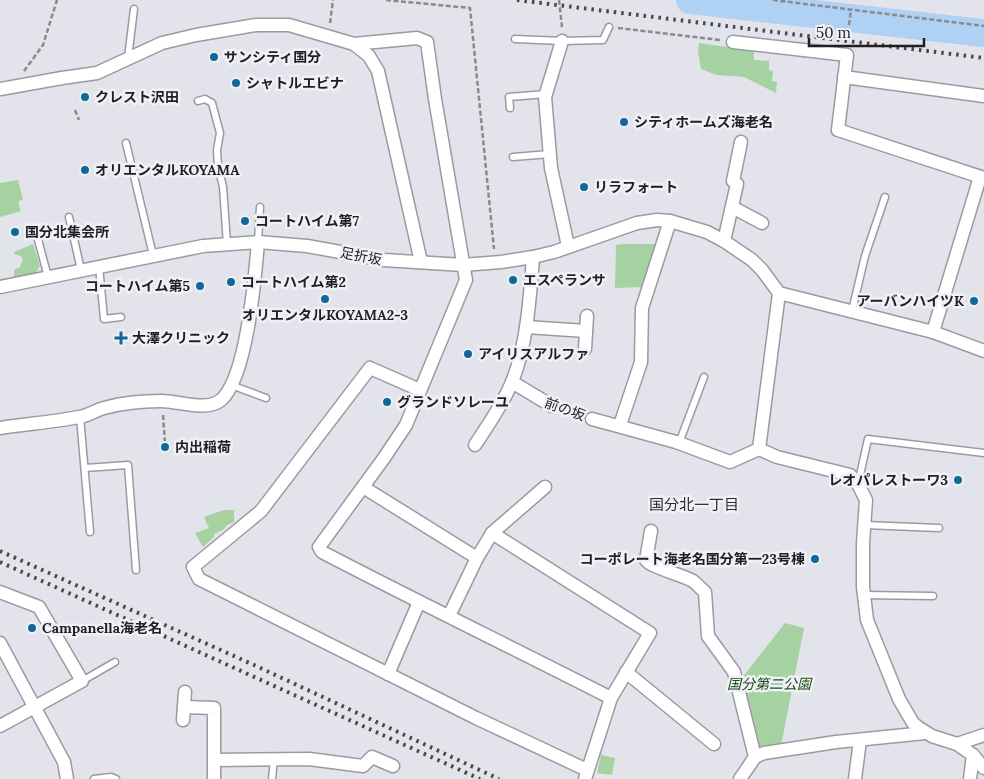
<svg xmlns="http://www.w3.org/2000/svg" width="984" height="779" font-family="Lora,'Noto Sans JP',serif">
	<rect width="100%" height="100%" fill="#e3e3eb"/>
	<g fill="#a6d1a0">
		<polygon points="699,43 754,51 754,60 769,61 769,70 773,71 772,81 777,82 776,93 744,77 717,75 701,69 698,51"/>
		<polygon points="18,180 23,199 18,202 21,211 0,217 0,183"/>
		<polygon points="33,244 40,266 35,274 14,277 14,270 20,267 23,259 21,256 14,254 14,252"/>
		<polygon points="624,244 658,244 642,287 615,288 616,245"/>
		<polygon points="224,510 234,510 234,522 227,525 223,530 214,534 214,537 203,547 195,533 209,528 204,517"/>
		<polygon points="785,623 804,628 781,746 763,748 759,747 742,678"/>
		<polygon points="601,755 615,758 612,775 597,773"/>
	</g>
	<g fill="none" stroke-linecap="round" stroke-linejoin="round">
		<polyline stroke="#afd1f4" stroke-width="28" points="690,0 984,33"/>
		<defs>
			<g id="service">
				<polyline points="515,39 562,41 603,40 609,27"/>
				<polyline points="128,58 134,9"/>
				<polyline points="198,101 205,99 212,103 220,133 217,150 218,166 223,187 227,244"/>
				<polyline points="510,108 509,97 546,94"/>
				<polyline points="126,143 153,255"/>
				<polyline points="513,157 550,154"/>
				<polyline points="69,217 81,270"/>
				<polyline points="36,232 48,277"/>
				<polyline points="258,242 260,207"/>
				<polyline points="99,266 104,319 121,317"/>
				<polyline points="852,311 865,256 885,197"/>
				<polyline points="231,385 266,398"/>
				<polyline points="80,417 90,532"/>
				<polyline points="679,443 704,377"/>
				<polyline points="85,468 128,465 136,570"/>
				<polyline points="858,484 868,439 984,453"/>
				<polyline points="865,525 939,528"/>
				<polyline points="863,595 933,596"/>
				<polyline points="82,681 115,662"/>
				<polyline points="94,779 111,777 116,779"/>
				<polyline points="272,779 274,759"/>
			</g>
			<g id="minor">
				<polyline points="562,41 545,97 551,168 568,246"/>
				<polyline points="733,42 847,55 838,130 984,178"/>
				<polyline points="354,44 369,56 378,71 421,262"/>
				<polyline points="844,77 984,96"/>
				<path d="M0 89 62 78 97 73 162 43 196 35 256 25H289L354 44 417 38 427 42 435 99 466 280 406 425 384 458 319 547 322 552C418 602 515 649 611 698"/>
				<polyline points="732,207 762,223"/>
				<polyline points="724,241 737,184 733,181 741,142"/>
				<polyline points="0,287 203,246 258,242 307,246 384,260 463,265 501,262 533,257 554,252 637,223 657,220 670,221 707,232 724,241 752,260 762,270 779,293 933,332 984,351"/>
				<polyline points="779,293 759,449 777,457 850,475 858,484 866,500 863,543 863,587 867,620 899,699 913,723 919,728 932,736 957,744 973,755 984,768"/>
				<polyline points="526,327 586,331"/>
				<polyline points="933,332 980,177"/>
				<polyline points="585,349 587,316"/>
				<polyline points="512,382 552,406"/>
				<polyline points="420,390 370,368 261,511 193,567 199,579 251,605 476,718 587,770"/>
				<polyline points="592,419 676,442 730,462 759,449"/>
				<polyline points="620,425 641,362 642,308 670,221"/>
				<path d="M0 428C26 424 53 422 79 417 88 416 96 410 104 408 122 403 143 401 161 401 179 401 206 412 221 400 247 377 255 278 258 242"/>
				<path d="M475 445C488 425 503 404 512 382 527 345 530 297 533 257"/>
				<polyline points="363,487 477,558"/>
				<path d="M651 531 646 560C650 567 683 575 693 581 697 584 701 589 705 592L708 636 734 672 755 757"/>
				<polyline points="492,533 650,633 611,698 585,779"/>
				<polyline points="0,592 39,607 82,681 0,726"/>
				<polyline points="449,616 477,558 492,533 545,487"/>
				<polyline points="0,643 64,762 67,779"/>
				<polyline points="626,672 714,744"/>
				<polyline points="388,674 419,602"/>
				<polyline points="184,707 214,708 214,779"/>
				<polyline points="183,720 185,692"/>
				<polyline points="957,744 984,735"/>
				<polyline points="214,760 309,759 363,766 372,757 393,766"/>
				<polyline points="740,779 755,757 764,753 836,742 925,733"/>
				<polyline points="855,779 860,740"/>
				<polyline points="970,779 973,755"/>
			</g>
		</defs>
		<use href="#service" stroke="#9a9ba2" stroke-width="9"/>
		<use href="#minor" stroke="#9a9ba2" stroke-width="15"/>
		<g stroke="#89898e" stroke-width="2.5" stroke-dasharray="5 2.5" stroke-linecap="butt">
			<polyline points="386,0 470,8 494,249"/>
			<polyline points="559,0 562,27"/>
			<polyline points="773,0 984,26"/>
			<polyline points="330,23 333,0"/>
			<polyline points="849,25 851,9"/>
			<polyline points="618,28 720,40"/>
			<polyline points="24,71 43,45 57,0"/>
			<polyline points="75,110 79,120"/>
			<polyline points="565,410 579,415"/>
			<polyline points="163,415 165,443"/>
		</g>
		<use href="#service" stroke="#fff" stroke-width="6"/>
		<use href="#minor" stroke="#fff" stroke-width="12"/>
		<g stroke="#47474c" stroke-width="4" stroke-dasharray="2.5 5" stroke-linecap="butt">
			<polyline points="517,0 984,58"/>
			<polyline points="0,551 254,665 499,779"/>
			<polyline points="0,562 480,779"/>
		</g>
	</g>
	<g fill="#136798" stroke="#f0f1f8" stroke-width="2">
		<circle cx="214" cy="57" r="5"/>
		<circle cx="236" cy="83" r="5"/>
		<circle cx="85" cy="97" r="5"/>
		<circle cx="624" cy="122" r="5"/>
		<circle cx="85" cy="170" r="5"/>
		<circle cx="584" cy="187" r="5"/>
		<circle cx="245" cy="221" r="5"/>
		<circle cx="15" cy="232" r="5"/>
		<circle cx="513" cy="280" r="5"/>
		<circle cx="231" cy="282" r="5"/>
		<circle cx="200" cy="286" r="5"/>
		<circle cx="325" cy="299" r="5"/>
		<circle cx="974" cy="301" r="5"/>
		<path d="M118.5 330.5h5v5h5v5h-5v5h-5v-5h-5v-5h5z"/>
		<circle cx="468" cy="354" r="5"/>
		<circle cx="387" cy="402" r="5"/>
		<circle cx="165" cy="447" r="5"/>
		<circle cx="958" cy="480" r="5"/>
		<circle cx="815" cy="559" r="5"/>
		<circle cx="32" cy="628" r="5"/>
	</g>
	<g text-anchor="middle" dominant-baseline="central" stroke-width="5" stroke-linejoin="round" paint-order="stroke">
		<g font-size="14" font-weight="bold" fill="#1f1f22" stroke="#f0f1f8" text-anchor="start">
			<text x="224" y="57">サンシティ国分</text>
			<text x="246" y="83">シャトルエビナ</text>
			<text x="95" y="97">クレスト沢田</text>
			<text x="634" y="122">シティホームズ海老名</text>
			<text x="95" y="170">オリエンタルKOYAMA</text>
			<text x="594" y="187">リラフォート</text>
			<text x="255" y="221">コートハイム第7</text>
			<text x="25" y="232">国分北集会所</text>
			<text x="523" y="280">エスペランサ</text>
			<text x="241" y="282">コートハイム第2</text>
			<text x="190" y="286" text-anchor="end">コートハイム第5</text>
			<text x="964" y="301" text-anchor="end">アーバンハイツK</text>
			<text x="325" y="315" text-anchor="middle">オリエンタルKOYAMA2-3</text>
			<text x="132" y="338">大澤クリニック</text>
			<text x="478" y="354">アイリスアルファ</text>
			<text x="397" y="402">グランドソレーユ</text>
			<text x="175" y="447">内出稲荷</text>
			<text x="948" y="480" text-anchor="end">レオパレストーワ3</text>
			<text x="805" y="559" text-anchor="end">コーポレート海老名国分第一23号棟</text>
			<text x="42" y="628">Campanella海老名</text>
		</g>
		<g font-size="14" fill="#1f1f22" stroke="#f0f1f8">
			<text transform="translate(361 256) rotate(11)">足折坂</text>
			<text transform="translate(565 409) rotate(20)">前の坂</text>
		</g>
		<g font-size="14" font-style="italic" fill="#174c11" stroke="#f0f1f8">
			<text x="769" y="684">国分第二公園</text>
		</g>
		<g font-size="15" fill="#2b2c31" stroke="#f0f1f8">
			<text x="694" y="504">国分北一丁目</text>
		</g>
	</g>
	<path d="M809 38v8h115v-8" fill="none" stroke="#1f1f22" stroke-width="2.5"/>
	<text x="816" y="38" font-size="15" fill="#1f1f22" stroke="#f0f1f8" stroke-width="4" paint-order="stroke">50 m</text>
</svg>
